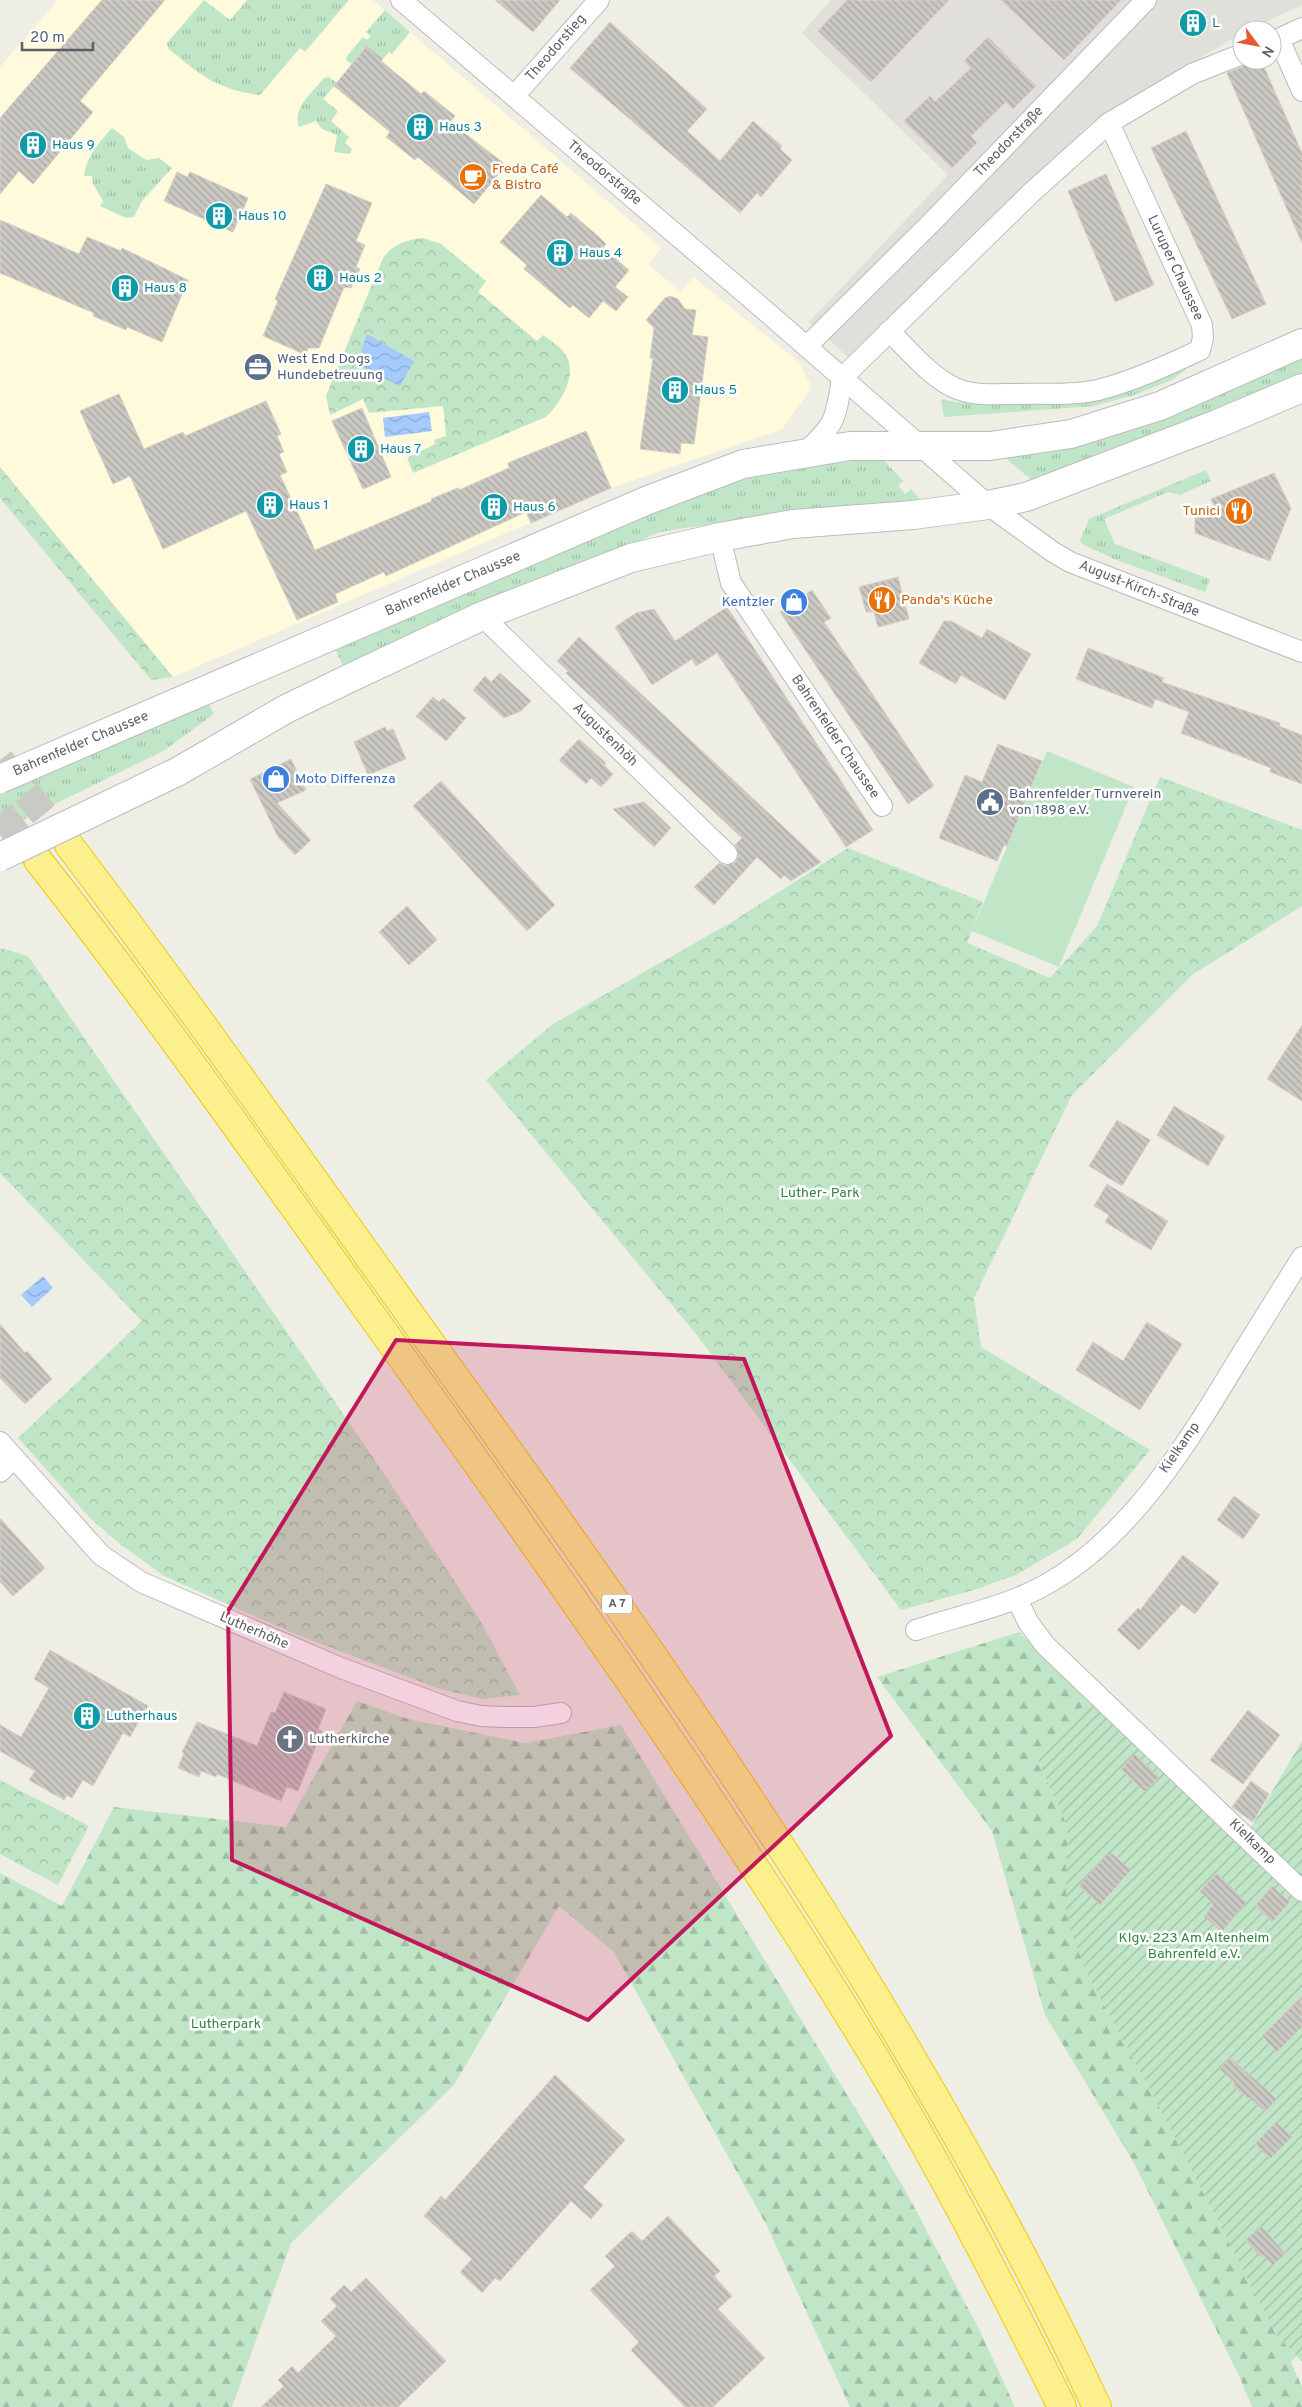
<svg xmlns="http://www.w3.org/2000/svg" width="1302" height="2407" font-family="Overpass,sans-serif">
	<defs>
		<pattern id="grass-tufts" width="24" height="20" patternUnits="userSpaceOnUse" patternTransform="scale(1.25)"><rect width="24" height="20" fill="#c1e6c7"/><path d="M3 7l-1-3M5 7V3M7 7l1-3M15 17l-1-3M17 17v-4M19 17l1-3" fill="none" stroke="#a0bea5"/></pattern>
		<pattern id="forest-firs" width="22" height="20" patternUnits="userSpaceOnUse" patternTransform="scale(1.25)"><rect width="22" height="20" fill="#c1e6c7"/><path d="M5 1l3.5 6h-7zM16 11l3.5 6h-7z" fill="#a0bea5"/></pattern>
		<pattern id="park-crowns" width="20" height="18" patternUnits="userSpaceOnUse" patternTransform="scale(1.25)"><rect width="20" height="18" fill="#c1e6c7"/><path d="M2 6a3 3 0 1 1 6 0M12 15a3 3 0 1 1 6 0" fill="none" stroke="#a0bea5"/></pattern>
		<pattern id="garden-furrows" width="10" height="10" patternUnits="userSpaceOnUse" patternTransform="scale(1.25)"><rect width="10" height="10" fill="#c1e6c7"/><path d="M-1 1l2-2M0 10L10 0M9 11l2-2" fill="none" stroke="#a0bea5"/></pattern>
		<pattern id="water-waves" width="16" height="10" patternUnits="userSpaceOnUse" patternTransform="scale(1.25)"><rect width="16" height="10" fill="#a5cbfe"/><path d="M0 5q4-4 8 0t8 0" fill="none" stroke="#8aa8d1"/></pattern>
		<pattern id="building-back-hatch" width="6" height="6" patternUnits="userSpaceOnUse" patternTransform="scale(1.25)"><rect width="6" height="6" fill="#cac8c2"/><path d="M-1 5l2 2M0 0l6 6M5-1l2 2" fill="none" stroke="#a7a6a1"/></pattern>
	</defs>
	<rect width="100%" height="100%" fill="#efeee5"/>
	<polygon fill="#fefadb" points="58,0 373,0 662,248 648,264 662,276 680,292 693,277 799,362 812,388 782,429 611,488 173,677 0,467 0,67"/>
	<polygon fill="#e0dfd9" points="831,0 1302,0 1302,5 1248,30 1242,30 1242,33 1091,123 848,357 809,322 948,175 802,33"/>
	<g fill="url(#grass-tufts)">
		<path d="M204 0 230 20 247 0H349L305 52 300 48 260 95C219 90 199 75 168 48L167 43Z"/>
		<polygon points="385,10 410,32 392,54 389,52 383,59 367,46 352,64 346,60 347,56 363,37 367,40 371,36 366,32"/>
		<path d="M329 77 337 83 323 99 338 111 331 121 349 137 345 143 352 149 350 154 334 152 337 135 322 129 316 121 299 127C292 107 313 92 324 78Z"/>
		<path d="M112 128 124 137 128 148 146 160 159 158 172 168 142 201 134 217 126 218 100 206 103 201 93 184 92 176H84C87 155 99 143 112 128Z"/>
		<polygon points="1302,355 1302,376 1119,452 1033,481 1004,457"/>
		<polygon points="1192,362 1184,371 1172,380 1134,395 1094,406 944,417 941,399 956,402 1065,400"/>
		<polygon points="882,458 903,481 898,486 905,494 911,489 922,501 775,514 660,532 344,667 335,649 646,512 732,482 807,466"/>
		<polygon points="1206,470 1211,481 1180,495 1168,492 1104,519 1115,544 1210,579 1205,592 1114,559 1082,544 1080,540 1089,519"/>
		<polygon points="209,704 214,714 165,750 0,831 0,794"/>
	</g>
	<g fill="url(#forest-firs)">
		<polygon points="1019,1632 1090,1698 1038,1760 1065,1820 1068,1839 1066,1860 1084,1968 1159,2107 1276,2334 1296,2356 1291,2362 1302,2387 1302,2407 1252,2407 1240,2378 1134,2163 1045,2015 992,1831 877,1677"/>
		<polygon points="357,1701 408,1719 525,1743 621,1725 904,2188 980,2331 1015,2407 850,2407 767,2226 614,1952 559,1906 454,2085 291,2243 232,2407 0,2407 0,1873 62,1906 114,1807 286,1827"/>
	</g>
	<g fill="url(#park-crowns)">
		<path d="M423 238 441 244 486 281 478 292 537 341 543 335C549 340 557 344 562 350 581 370 562 402 546 417L413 473 407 458 435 444 434 440 446 436 443 406 369 413 363 399 330 415 326 396 383 258C393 244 406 240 423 238Z"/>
		<polygon points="0,467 173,677 151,680 0,498"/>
		<polygon points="1160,777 1302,830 1302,906 1192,975 1072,1095 974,1298 981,1347 1150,1450 1077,1539 1016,1575 974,1590 901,1610 696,1334 486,1080 553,1024 730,923 848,848 983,902 967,943 1050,978 1097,926"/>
		<polygon points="0,948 28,956 379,1466 480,1620 520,1695 483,1699 440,1689 295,1634 164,1576 121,1545 90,1518 18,1438 142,1321 0,1173"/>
		<polygon points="0,1780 89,1826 58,1885 0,1854"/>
	</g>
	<polygon fill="url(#garden-furrows)" points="1090,1698 1250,1829 1302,1741 1302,2362 1276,2334 1159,2107 1084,1968 1066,1914 1066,1860 1068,1839 1065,1820 1038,1760"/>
	<polygon fill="#c1e6c7" points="1047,751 1134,787 1059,967 972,931"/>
	<g fill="url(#water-waves)">
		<polygon points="367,334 414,361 400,386 360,366 366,355 361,351"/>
		<polygon points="429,412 432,431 385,437 383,418"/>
		<polygon points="43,1276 53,1288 32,1307 21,1295"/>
	</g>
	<g fill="url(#building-back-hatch)" stroke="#d4d1c3">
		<polygon points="102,0 165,0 80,101 93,112 33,184 19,171 0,194 0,118"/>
		<polygon points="495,0 560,0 533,32"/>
		<polygon points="847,0 949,0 871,82 818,31"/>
		<polygon points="1001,0 1121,0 1064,60"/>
		<polygon points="1181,16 1199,18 1203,25 1201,31 1196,35 1189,35 1184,31"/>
		<polygon points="610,22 707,109 687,131 720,161 753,121 782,146 780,149 792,160 761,197 757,193 740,213 570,68"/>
		<polygon points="988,37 1036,86 1013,109 1006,102 971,136 977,143 952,168 904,121 930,96 935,102 971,68 964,61"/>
		<polygon points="367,46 383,59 381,61 421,94 424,91 455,116 450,122 506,165 474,204 418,157 415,160 386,137 390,132 334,86"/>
		<polygon points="1252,60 1261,60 1302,153 1302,243 1227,73 1246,65"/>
		<polygon points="1186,131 1266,304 1232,319 1151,148"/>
		<polygon points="177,172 187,177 190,172 248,198 233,232 164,201"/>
		<polygon points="1106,174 1154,285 1115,302 1068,191"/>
		<polygon points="326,184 372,203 356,241 365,245 356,267 360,269 351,288 344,287 319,348 308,348 306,355 263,336 278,301 275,299"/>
		<polygon points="541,195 567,217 571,213 599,237 606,244 603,248 629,270 615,287 628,297 616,311 603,301 589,318 573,305 570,308 524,269 527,265 500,242"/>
		<polygon points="0,220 79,254 87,237 121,251 122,248 188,280 162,342 127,327 126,330 93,316 94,313 0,273"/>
		<polygon points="670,296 678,299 685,309 696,310 692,335 708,337 694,444 681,443 680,454 640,449 653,358 650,358 654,328 646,320 665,298"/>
		<polygon points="119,394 144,449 183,432 185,436 266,401 281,434 277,436 284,452 279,454 287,472 280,475 315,550 432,501 431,499 458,488 459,490 509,468 508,463 586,431 611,488 531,523 526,512 386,576 384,572 335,594 338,602 297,620 246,511 163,549 130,476 113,484 80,411"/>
		<polygon points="362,408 391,477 363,489 332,421"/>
		<polygon points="1274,473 1291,508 1270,561 1195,533 1195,515 1215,507 1211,499"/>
		<polygon points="898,577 909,619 878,627 874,612 866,612 859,587"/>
		<polygon points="812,590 831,618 824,622 934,786 908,804 780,612"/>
		<polygon points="727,607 873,830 846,847 717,653 696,666 692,659 652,685 615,627 636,613 654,609 675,641"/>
		<polygon points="944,621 951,621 982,638 987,629 1031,654 1005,700 961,675 956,684 919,663"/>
		<polygon points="579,637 640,693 821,862 791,881 784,875 781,879 757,857 714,905 694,887 719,863 725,866 735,863 739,856 735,845 742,838 566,673 568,671 557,661"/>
		<polygon points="1088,648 1164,678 1162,682 1280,723 1279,726 1302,735 1302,784 1270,772 1271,768 1181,733 1189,712 1155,699 1152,708 1076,679"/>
		<polygon points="500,673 531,701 521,711 504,718 473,690 485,676 491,682"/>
		<polygon points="433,697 439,702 443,698 466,718 446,741 416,716"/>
		<polygon points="385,727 387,731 393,729 406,759 368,775 354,742"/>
		<polygon points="579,739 606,763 604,765 613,774 601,787 591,778 586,784 559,760"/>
		<polygon points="998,744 1042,761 1007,846 1004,845 997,861 939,838 965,775 982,782"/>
		<polygon points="291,759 306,790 277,803 311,840 295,855 278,837 250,779"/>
		<polygon points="441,781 555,905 527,931 413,806"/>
		<polygon points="644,802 671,828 654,847 613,809"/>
		<polygon points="407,906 437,940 409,965 379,932"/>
		<polygon points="1302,1025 1302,1101 1267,1079"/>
		<polygon points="1174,1106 1225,1136 1208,1166 1157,1135"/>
		<polygon points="1117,1120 1150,1140 1122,1186 1089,1166"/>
		<polygon points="1107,1184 1168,1221 1151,1250 1105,1222 1109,1215 1094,1206"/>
		<polygon points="1147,1322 1182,1344 1140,1410 1076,1370 1093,1342 1123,1361"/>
		<polygon points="0,1324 25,1353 27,1351 52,1379 25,1404 0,1378"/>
		<polygon points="1234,1496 1260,1515 1243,1539 1217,1520"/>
		<polygon points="0,1518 45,1568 13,1596 0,1582"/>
		<polygon points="1183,1555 1219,1583 1195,1614 1182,1604 1139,1650 1117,1630 1138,1608 1140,1610"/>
		<polygon points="50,1650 148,1706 130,1737 123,1733 93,1786 83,1780 72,1798 67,1795 64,1800 29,1780 35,1771 0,1751 0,1725 21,1737 49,1688 34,1679"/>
		<polygon points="284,1692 326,1709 318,1729 322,1731 298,1791 287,1787 281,1801 217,1774 216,1777 201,1771 199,1777 178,1768 184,1753 182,1752 197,1722 257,1746 271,1712 275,1713"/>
		<polygon points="1248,1710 1280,1735 1243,1784 1210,1760"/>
		<polygon points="1135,1754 1159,1777 1145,1792 1121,1769"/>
		<polygon points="1251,1781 1269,1794 1253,1822 1232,1807"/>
		<polygon points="1109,1851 1131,1870 1100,1905 1079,1886"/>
		<polygon points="1217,1873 1246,1902 1222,1932 1204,1917 1213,1904 1200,1891"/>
		<polygon points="1272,1886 1290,1902 1272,1922 1255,1906"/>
		<polygon points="1302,1996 1302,2027 1277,2052 1262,2036"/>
		<polygon points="1230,2057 1277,2099 1265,2112 1249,2097 1248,2099 1233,2086 1235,2083 1220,2069"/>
		<polygon points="555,2075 625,2140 583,2187 603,2205 591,2219 571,2201 500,2281 495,2278 482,2293 460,2272 472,2259 424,2216 441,2196 445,2200"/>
		<polygon points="1276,2122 1292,2137 1270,2159 1255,2144"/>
		<polygon points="668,2216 720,2271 714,2276 732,2296 718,2309 765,2358 713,2407 685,2407 631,2350 639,2342 590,2290 615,2266 605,2256 632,2231 642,2241"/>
		<polygon points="1262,2227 1286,2254 1273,2265 1263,2255 1260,2257 1245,2240"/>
		<polygon points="366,2278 446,2361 398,2407 261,2407 284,2386 278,2380 292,2366 298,2373 336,2336 321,2321 337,2306 330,2299 344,2285 351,2292"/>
	</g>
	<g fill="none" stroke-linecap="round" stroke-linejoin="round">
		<g stroke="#cacac5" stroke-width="28" stroke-dasharray="28 14" stroke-linecap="butt">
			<polyline points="0,760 69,845"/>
			<polyline points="0,813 38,860"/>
		</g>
		<defs>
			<g id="street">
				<polyline points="401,0 768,313 988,505 1053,552 1070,562 1302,652"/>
				<polyline points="1279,39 1302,91"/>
				<polyline points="1272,42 1302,28"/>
				<polyline points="514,96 599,0"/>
				<path d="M889 331C909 350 929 376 955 388 972 396 996 394 1015 394 1042 393 1072 396 1098 390 1133 381 1168 365 1200 350L1203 338 1202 325 1109 123"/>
				<polyline points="807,346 932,222 1146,0"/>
				<polyline points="842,378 1031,193 1109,123 1192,74 1242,54"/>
				<path d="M805 452C836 425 836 417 842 378"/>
				<polyline points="720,537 731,583 882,806"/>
				<polyline points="482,616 727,854"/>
				<polyline points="0,1442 101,1555 141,1582 341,1668 457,1711 481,1716 504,1717 534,1717 561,1713"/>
				<polyline points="0,1472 14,1458"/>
				<polyline points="1017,1599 1028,1622 1045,1645 1302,1891"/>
				<path d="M916 1630C959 1615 1004 1608 1045 1585 1130 1539 1189 1441 1238 1360 1259 1326 1281 1291 1302 1257"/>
			</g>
			<g id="secondary">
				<polyline points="136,720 648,500 743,464 850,446 990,446 1071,434 1160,406 1302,343"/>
				<polyline points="177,772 286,709 352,677 482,616 631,558 720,537 793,524 913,515 988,505 1026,497 1217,424 1302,388"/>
			</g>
			<g id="highway">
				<path d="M69 845C198 1015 320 1190 445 1363 685 1695 923 2034 1097 2407"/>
				<path d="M38 860C170 1029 293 1206 418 1380 577 1603 735 1827 877 2061 944 2174 1004 2290 1062 2407"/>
			</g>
		</defs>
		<use href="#street" stroke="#b9bbc0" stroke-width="22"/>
		<use href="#secondary" stroke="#babcc2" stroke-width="30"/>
		<use href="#highway" stroke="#f2c902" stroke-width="30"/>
		<use href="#street" stroke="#fff" stroke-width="20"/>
		<use href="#secondary" stroke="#fff" stroke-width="28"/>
		<use href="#highway" stroke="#fcf08e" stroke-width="28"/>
		<defs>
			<g id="secondary-bridge">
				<polyline points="0,779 136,720"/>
				<polyline points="0,857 177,772"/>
			</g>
		</defs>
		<use href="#secondary-bridge" stroke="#babcc2" stroke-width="30" stroke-linecap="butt"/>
		<use href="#secondary-bridge" stroke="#fff" stroke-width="28"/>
	</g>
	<path fill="#c2185b" fill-opacity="0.2" stroke="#c2185b" stroke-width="4" stroke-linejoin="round" d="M396 1340 744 1359 891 1736 588 2020 232 1860 228 1611Z"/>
	<defs>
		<symbol id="building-disc" viewBox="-11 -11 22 22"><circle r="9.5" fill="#0f9aa8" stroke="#fff"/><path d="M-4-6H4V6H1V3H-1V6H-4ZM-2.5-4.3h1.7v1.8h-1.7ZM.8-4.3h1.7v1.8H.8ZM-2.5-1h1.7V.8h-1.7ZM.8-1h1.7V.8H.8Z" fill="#fff"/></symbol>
		<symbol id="cafe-disc" viewBox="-11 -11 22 22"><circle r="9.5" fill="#e8710a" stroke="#fff"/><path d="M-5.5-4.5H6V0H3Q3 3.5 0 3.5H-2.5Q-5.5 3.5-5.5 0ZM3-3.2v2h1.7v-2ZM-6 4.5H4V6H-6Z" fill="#fff"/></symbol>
		<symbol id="office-disc" viewBox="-11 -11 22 22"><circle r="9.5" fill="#5c6f8a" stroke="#fff"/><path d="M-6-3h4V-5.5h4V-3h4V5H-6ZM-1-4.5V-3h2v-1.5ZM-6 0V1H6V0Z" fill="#fff"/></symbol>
		<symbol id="restaurant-disc" viewBox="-11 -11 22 22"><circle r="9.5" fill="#e8710a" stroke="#fff"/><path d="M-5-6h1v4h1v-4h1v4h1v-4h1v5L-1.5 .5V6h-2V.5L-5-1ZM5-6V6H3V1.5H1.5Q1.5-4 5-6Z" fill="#fff"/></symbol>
		<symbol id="shop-disc" viewBox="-11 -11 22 22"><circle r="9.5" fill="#3f7fe0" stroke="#fff"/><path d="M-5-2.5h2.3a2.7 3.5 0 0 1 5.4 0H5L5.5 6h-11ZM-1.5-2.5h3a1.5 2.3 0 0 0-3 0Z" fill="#fff"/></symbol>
		<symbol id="civic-disc" viewBox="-11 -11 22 22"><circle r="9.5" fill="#5c6f8a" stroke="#fff"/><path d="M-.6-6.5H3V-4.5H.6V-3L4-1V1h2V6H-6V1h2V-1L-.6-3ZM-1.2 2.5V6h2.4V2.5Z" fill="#fff"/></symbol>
		<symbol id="church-disc" viewBox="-11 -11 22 22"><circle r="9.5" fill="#6b7280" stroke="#fff"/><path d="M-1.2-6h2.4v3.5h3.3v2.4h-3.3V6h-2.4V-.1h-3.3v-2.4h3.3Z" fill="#fff"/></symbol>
	</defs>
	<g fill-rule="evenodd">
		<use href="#building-disc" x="1177" y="7" width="32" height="32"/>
		<use href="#building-disc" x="404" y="111" width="32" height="32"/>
		<use href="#building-disc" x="17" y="129" width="32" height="32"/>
		<use href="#cafe-disc" x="457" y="161" width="32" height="32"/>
		<use href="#building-disc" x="203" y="200" width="32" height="32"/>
		<use href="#building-disc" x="544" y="237" width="32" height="32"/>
		<use href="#building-disc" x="304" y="262" width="32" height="32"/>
		<use href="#building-disc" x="109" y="272" width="32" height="32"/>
		<use href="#office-disc" x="242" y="351" width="32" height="32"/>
		<use href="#building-disc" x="659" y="374" width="32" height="32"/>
		<use href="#building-disc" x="345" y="433" width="32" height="32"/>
		<use href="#building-disc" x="254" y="489" width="32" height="32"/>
		<use href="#building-disc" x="478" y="491" width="32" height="32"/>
		<use href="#restaurant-disc" x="1223" y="495" width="32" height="32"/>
		<use href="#restaurant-disc" x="866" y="584" width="32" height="32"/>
		<use href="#shop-disc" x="778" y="586" width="32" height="32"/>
		<use href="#shop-disc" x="260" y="763" width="32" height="32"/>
		<use href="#civic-disc" x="974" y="786" width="32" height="32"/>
		<use href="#building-disc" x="71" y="1700" width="32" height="32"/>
		<use href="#church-disc" x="274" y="1723" width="32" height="32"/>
	</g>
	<g text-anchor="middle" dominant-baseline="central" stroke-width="5" stroke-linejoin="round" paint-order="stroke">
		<rect fill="#fff" stroke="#8d8f93" stroke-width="1" x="602" y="1594.5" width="30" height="19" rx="4"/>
		<g font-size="12" font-weight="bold" fill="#5c5f65">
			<text x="617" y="1604">A 7</text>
		</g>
		<g font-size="14" fill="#0d838f" stroke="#fff" text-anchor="start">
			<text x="1212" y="23">L</text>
			<text x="439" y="127">Haus 3</text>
			<text x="52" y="145">Haus 9</text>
			<text x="238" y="216">Haus 10</text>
			<text x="579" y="253">Haus 4</text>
			<text x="339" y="278">Haus 2</text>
			<text x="144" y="288">Haus 8</text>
			<text x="694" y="390">Haus 5</text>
			<text x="380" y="449">Haus 7</text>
			<text x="289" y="505">Haus 1</text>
			<text x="513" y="507">Haus 6</text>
			<text x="106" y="1716">Lutherhaus</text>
		</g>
		<g font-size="14" fill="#5c5f65" stroke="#fff">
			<text transform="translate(556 48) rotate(-49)">Theodorstieg</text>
			<text transform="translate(1009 142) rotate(-46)">Theodorstraße</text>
			<text transform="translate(604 173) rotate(40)">Theodorstraße</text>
			<text transform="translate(1175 268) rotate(65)">Luruper Chaussee</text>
			<text transform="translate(453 584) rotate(-23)">Bahrenfelder Chaussee</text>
			<text transform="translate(1139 589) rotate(22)">August-Kirch-Straße</text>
			<text transform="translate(605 735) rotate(44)">Augustenhöh</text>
			<text transform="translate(835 737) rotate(56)">Bahrenfelder Chaussee</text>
			<text transform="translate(81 744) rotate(-23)">Bahrenfelder Chaussee</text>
			<text transform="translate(1180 1448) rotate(-55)">Kielkamp</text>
			<text transform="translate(254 1631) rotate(23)">Lutherhöhe</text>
			<text transform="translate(1252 1842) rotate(44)">Kielkamp</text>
		</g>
		<g font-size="14" fill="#c56008" stroke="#fff" text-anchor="start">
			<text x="492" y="169">Freda Café<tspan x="492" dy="16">&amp; Bistro</tspan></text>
			<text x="1220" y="511" text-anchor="end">Tunici</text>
			<text x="901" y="600">Panda's Küche</text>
		</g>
		<g font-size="14" fill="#4e5e75" stroke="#fff" text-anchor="start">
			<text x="277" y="359">West End Dogs<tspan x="277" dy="16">Hundebetreuung</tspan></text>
			<text x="1009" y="794">Bahrenfelder Turnverein<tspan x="1009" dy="16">von 1898 e.V.</tspan></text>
		</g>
		<g font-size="14" fill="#366cbe" stroke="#fff" text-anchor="end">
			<text x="775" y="602">Kentzler</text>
			<text x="295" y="779" text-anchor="start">Moto Differenza</text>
		</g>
		<g font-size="14" fill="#358344" stroke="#fff">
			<text x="820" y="1193">Luther- Park</text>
			<text x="1194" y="1938">Klgv. 223 Am Altenheim<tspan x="1194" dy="16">Bahrenfeld e.V.</tspan></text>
			<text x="226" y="2024">Lutherpark</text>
		</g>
		<g font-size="14" fill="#5b616d" stroke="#fff" text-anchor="start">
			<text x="309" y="1739">Lutherkirche</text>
		</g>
	</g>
	<g transform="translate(1257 45) rotate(122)"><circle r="24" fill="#ffffff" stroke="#bebfc1"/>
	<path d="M0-4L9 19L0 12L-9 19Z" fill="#e85931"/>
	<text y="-8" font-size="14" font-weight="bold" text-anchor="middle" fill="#5c5f65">N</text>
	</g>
	<path d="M22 42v8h71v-8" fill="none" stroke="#5c5f65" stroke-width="2.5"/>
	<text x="30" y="42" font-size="15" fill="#5c5f65" stroke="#ffffff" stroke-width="4" paint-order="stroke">20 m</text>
</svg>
